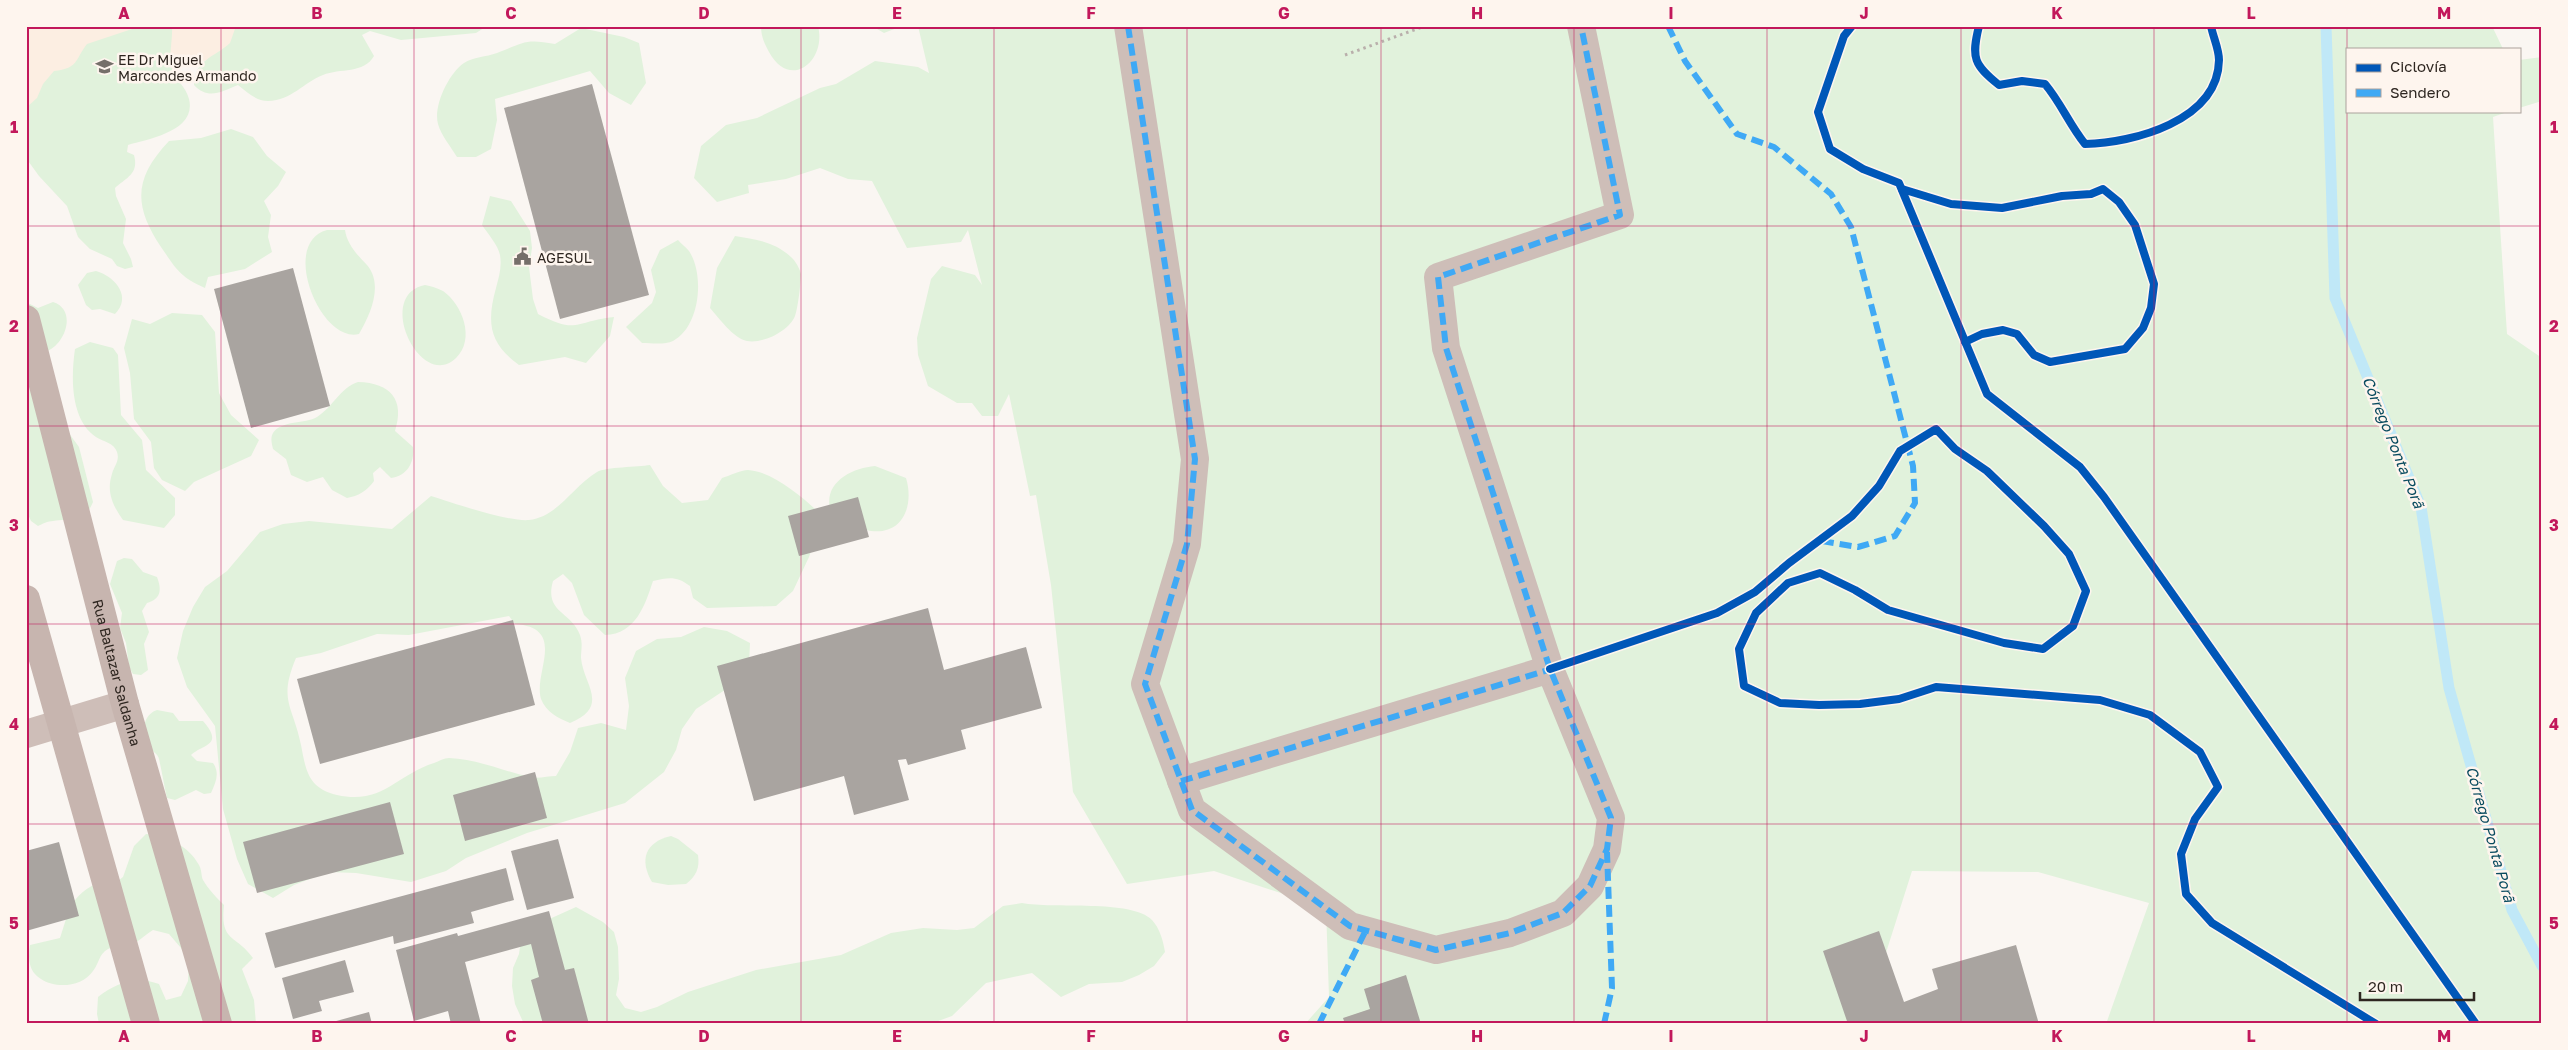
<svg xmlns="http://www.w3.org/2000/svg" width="2568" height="1050" font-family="'Golos Text',sans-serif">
	<rect width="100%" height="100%" fill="#faf6f2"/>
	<polygon fill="#fceee2" points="26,26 337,26 26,108"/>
	<g fill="#e1f2dc">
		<path d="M134 26H172C173 40 168 56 172 69 176 80 186 87 189 99 197 131 149 139 128 145L127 152 134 155C139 174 127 177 115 188L116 196 126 219 123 243 131 259 133 267 125 269 117 266 112 259 90 249 78 237 67 206 39 176 26 158V108L37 98 43 84 54 71C79 68 74 61 87 44L132 29Z"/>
		<path d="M236 26H487L476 33 401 40 370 31 362 35 374 56C364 74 340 68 323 75 303 83 292 100 268 101 256 101 247 92 238 85 221 92 208 100 194 85 194 60 215 57 230 43Z"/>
		<path d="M761 26H818C827 61 790 91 769 52 764 43 761 36 761 26Z"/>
		<polygon points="872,26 902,26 884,33"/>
		<polygon points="918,26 2492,26 2503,49 2347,49 2347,111 2510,111 2493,117 2507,334 2542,358 2542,1024 2106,1024 2149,903 2038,872 1912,871 1869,1006 1867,1024 1305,1024 1329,997 1326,908 1214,871 1127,884 1073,792 1051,585 1036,495 1030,496 1009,394 998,416 982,416 972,403 957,403 928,386 918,355 917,338 931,279 942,266 975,275 982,285 968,230 961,242 907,248 872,181 848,179 820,168 786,179 748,185 749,193 717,202 694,178 701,146 726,125 757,118 820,88 836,84 875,61 918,67 929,73"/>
		<path d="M581 28 624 37 639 43 646 83 631 105 609 93 590 71 495 99 497 120 491 149 476 157H457C451 147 441 135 438 124 433 106 449 73 464 63 473 57 486 57 497 53 523 43 525 38 555 44Z"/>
		<polygon points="2542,57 2542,101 2519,108 2519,60"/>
		<path d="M231 129 253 137 267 156 286 172 278 186 264 201 271 215 268 237 272 252 245 269 208 277 205 288C179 276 177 270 161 247 133 205 134 178 169 141L201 138Z"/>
		<path d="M490 196 511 201 530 231 532 248 529 267 533 299 538 314C578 335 575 321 614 317L610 336 586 363 565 357 519 365C490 344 486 324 496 288 499 277 502 267 500 255 498 245 488 234 482 225Z"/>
		<path d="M327 230H345C347 244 357 255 367 265 384 285 370 315 359 334 321 344 279 243 327 230Z"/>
		<path d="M735 236C755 239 775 242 791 257 795 260 800 269 801 274 801 281 798 309 795 316 789 331 763 344 747 341 733 338 719 318 710 308L717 268Z"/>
		<path d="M678 240C681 244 686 247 689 251 705 275 700 327 673 341 665 345 651 343 642 343L626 327 652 303 656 292 651 270 660 250Z"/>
		<path d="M96 271C116 277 132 297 115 314L100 309 92 310 86 305 78 285 87 273Z"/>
		<path d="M425 285C431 286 437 288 443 291 462 304 476 339 456 358 421 392 374 295 425 285Z"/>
		<path d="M26 302 38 308 53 302C78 310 65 346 45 352L60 421 79 447 93 502C84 524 72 518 53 521 48 521 42 524 38 526L31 521 26 510Z"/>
		<polygon points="172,313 202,315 215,332 219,393 231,415 259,440 251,456 194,482 185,491 162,480 154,468 151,442 134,419 130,373 124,348 132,319 150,324"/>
		<path d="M90 342 113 348 118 355 121 415 142 440 146 470 175 498V515L164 528 123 520C113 506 106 492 112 474 114 466 120 461 117 452 114 443 104 442 96 437 70 419 71 377 75 349Z"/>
		<path d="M358 382C391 383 405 400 395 431L413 447C415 462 407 476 391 478L380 467 373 473 374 481C367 491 358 496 347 498L332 490 323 477 307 482 291 475 286 459 273 449C272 444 270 438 273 433 282 420 305 424 317 417 333 407 340 388 358 382Z"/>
		<path d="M650 465 663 486 682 503 708 500 722 478C729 476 741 470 748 470 770 471 800 495 815 509L817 534 809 557 793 591 776 606 707 608 693 598 690 586C677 576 669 577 653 581 645 605 636 634 605 635L584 615 572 583 563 574 553 581C544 613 571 611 580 635 583 644 581 650 581 658 583 684 611 706 570 723 558 718 546 712 541 699 533 673 568 628 515 624L509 616 409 635 377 634 321 653 296 658C278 701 293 705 301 745 306 771 308 788 337 795 383 805 396 775 434 763 439 761 444 758 449 758 477 759 503 771 530 777 538 779 548 776 556 776L570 752 578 728 601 723 626 730 629 706 625 678 636 651 657 639 681 637 704 627 727 631 750 643 749 665 734 684 696 709 682 729 676 750 664 772 625 803 527 833 466 858 446 871 411 882 356 873 328 872 294 885 273 898 248 884 237 859 223 809 215 726 187 687 177 658 183 631 193 607 205 587 227 571 260 532 283 524 309 521 392 529 431 496C453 503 508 522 529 520 558 517 573 486 597 472 606 467 638 467 650 465Z"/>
		<path d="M875 466 906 478C914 504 904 535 871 531 857 529 842 516 830 509 824 482 852 468 875 466Z"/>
		<path d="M124 558 132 559 143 572 157 577C162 590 161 599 147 603L142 611 149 632 144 644 148 670 141 675 133 674 129 667 126 643 120 628 122 613 110 584 117 561Z"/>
		<path d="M157 710 173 713 179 721H203C225 746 202 744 191 755L197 761 213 763C220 773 216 782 211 793L204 794 196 790 175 800 167 798C164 785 162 772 159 759 158 754 152 751 149 747 141 734 142 715 157 710Z"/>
		<path d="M146 834C168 837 188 845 199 865 202 870 201 876 203 880 208 889 217 898 224 905 220 943 235 933 253 958L242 969 254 1000 256 1024H99L97 1014 98 997C117 982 137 976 159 984L166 1000 181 996 188 981 189 964 181 948 169 934 153 930C145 935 136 944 127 947 121 949 114 946 108 949 98 955 100 962 93 971 82 987 56 989 41 979 28 971 28 958 30 945L60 938C69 912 69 898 95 884L110 887 123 877 134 846Z"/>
		<path d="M671 836 678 839 698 855C700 868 696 876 686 884L668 885 652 882C639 860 645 842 671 836Z"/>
		<path d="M1022 903C1052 909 1132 899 1152 920 1160 929 1163 940 1165 952L1154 966 1139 975 1122 982 1089 984 1061 997 1032 973 986 983 952 1016 930 1024H524L515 1004 512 986 513 968 519 954 524 918 545 921 576 907 603 922 614 932 618 947 619 979 616 995 625 1008 641 1012 657 1007 688 992 756 970 841 955 891 933 923 928 957 930 974 928 1003 906Z"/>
	</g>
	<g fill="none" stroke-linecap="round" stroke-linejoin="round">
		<polyline stroke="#c0e8f7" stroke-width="11" points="2326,26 2335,298 2421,507 2449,688 2512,910 2542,966"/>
	</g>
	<g fill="#a9a4a0">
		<polygon points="592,84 649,295 560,319 504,108"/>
		<polygon points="293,268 330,406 251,428 214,289"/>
		<polygon points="858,497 869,537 799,556 788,516"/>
		<polygon points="928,608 944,670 1026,647 1042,708 961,730 966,749 908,765 906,759 898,760 909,800 854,815 844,776 754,801 717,666"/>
		<polygon points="513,620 535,705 320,764 297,679"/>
		<polygon points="535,772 547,818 465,841 453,795"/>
		<polygon points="390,802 404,854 257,893 243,842"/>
		<polygon points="558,839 574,898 527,910 511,851"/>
		<polygon points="59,842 79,916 26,931 26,851"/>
		<polygon points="506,868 514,900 471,912 474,923 394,944 393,936 275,968 265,933"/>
		<polygon points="549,911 565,970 574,968 589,1024 543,1024 531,980 539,977 531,944 465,962 481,1024 451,1024 448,1011 414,1021 396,950 457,933 458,936"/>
		<polygon points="1879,931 1904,1002 1938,989 1932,969 2016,945 2039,1024 1848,1024 1823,951"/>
		<polygon points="345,960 354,992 319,1001 322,1011 293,1019 282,978"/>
		<polygon points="1406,975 1421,1024 1345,1024 1343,1018 1370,1009 1364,989"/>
		<polygon points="369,1012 372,1024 329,1024 329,1023"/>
	</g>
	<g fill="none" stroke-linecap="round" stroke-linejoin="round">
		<polyline stroke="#b9afab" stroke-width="3" stroke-dasharray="2.5 4" stroke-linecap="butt" points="1345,55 1425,26"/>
		<g stroke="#cebeb8" stroke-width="28">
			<polyline points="1128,26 1195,459 1187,544 1145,684 1192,810 1350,926 1436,950 1510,933 1563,913 1590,886 1607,849 1611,818 1550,669 1446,348 1438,277 1620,215 1581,26"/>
			<polyline points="26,734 125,704"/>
			<polyline points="1181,781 1550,669"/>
		</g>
		<g stroke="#c7b5af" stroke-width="28">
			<path id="s1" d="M26 319 125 704 218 1024"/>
			<polyline points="26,599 146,1024"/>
		</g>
		<g stroke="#3fa9f5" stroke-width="6" stroke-dasharray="12 6" stroke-linecap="butt">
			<polyline points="1128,26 1195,459 1187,544 1145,684 1192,810 1350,926 1436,950 1510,933 1563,913 1590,886 1607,849 1611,818 1550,669 1446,348 1438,277 1620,215 1581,26"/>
			<polyline points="1668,26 1685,61 1737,134 1774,147 1831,194 1851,227 1913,466 1915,503 1895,536 1858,547 1821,541"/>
			<polyline points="1181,781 1555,668"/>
			<polyline points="1319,1024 1365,932"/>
			<polyline points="1604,1024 1612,988 1607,852"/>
		</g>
		<defs>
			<g id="cycleway">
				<polyline points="1852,26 1844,36 1818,112 1830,149 1863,169 1899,183 1987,394 2080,467 2104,497 2476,1024"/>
				<path d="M1979 26C1971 58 1974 65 1999 85L2022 81 2045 84C2061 103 2069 124 2085 144 2133 143 2218 121 2219 60 2219 49 2213 37 2211 26"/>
				<polyline points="1902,189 1951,204 2002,208 2062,196 2091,194 2103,189 2119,202 2135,225 2154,284 2151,308 2143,328 2125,349 2050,362 2034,355 2017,334 2003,330 1982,334 1965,342"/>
				<polyline points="1550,669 1717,613 1755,592 1789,563 1852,516 1879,486 1900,451 1936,429 1955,449 1987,471 2044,526 2069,554 2086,591 2073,626 2043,649 2004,643 1888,610 1855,590 1820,573 1788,583 1756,613 1739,649 1744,686 1780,703 1819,705 1860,704 1899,699 1936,687 2100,700 2150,715 2200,752 2218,787 2195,819 2181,854 2186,894 2212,923 2376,1024"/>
			</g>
		</defs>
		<use href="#cycleway" stroke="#fef5ee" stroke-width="11"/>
		<use href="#cycleway" stroke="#0057b8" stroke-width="8"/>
	</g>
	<path fill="none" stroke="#c2185b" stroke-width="1" stroke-opacity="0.55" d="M221 26V1024M414 26V1024M607 26V1024M801 26V1024M994 26V1024M1187 26V1024M1381 26V1024M1574 26V1024M1767 26V1024M1961 26V1024M2154 26V1024M2347 26V49M2347 111V1024M26 226H2542M26 426H2542M26 624H2542M26 824H2542"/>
	<defs>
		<symbol id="school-bare" viewBox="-9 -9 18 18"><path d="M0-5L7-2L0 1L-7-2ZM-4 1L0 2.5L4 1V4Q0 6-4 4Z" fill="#756f6a" stroke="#fef5ee" stroke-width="2.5" paint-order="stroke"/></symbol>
		<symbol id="civic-bare" viewBox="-9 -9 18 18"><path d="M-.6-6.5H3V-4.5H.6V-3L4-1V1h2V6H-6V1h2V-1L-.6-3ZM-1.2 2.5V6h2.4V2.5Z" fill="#756f6a" stroke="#fef5ee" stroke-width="2.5" paint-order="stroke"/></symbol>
	</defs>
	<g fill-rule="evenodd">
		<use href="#school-bare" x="92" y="54" width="25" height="25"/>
		<use href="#civic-bare" x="510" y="244" width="25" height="25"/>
	</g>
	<g text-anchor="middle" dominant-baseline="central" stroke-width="5" stroke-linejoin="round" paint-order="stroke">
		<g font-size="14" fill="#2e2620" stroke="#fef5ee" text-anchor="start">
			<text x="118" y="59">EE Dr Miguel<tspan x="118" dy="16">Marcondes Armando</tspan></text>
			<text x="537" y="257">AGESUL</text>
		</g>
		<g font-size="14" fill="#2e2620" stroke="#fef5ee">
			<text stroke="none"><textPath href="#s1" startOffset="365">Rua Baltazar Saldanha</textPath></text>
		</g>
		<g font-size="15" font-style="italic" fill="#094b5f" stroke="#fef5ee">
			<text transform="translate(2394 442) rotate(68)">Córrego Ponta Porã</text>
			<text transform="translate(2491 834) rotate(74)">Córrego Ponta Porã</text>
		</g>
	</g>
	<rect width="2568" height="1050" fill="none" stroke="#fef5ee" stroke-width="55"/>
	<rect x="2346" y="48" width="175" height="65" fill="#fef5ee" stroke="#aba29c"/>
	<rect x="2356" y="64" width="25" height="8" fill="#0057b8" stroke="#aba29c"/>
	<text x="2390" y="72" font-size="15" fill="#2e2620">Ciclovía</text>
	<rect x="2356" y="89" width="25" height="8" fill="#3fa9f5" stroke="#aba29c"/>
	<text x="2390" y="98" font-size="15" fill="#2e2620">Sendero</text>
	<path d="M2360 992v8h114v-8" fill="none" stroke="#2e2620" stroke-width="2.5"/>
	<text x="2368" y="992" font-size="15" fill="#2e2620" stroke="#fef5ee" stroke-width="4" paint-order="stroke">20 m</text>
	<rect x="28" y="28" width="2512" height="994" fill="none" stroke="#c2185b" stroke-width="2"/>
	<g font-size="16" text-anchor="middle" font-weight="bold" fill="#c2185b">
		<text x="124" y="19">A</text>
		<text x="317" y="19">B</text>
		<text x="511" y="19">C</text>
		<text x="704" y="19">D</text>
		<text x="897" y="19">E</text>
		<text x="1091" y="19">F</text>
		<text x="1284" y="19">G</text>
		<text x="1477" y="19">H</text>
		<text x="1671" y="19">I</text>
		<text x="1864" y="19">J</text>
		<text x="2057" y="19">K</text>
		<text x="2251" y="19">L</text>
		<text x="2444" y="19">M</text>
		<text x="14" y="133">1</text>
		<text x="2554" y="133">1</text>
		<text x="14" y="332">2</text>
		<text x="2554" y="332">2</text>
		<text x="14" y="531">3</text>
		<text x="2554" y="531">3</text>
		<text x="14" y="730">4</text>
		<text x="2554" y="730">4</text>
		<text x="14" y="929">5</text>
		<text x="2554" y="929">5</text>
		<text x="124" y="1042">A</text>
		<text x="317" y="1042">B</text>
		<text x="511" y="1042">C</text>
		<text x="704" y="1042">D</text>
		<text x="897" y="1042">E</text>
		<text x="1091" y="1042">F</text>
		<text x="1284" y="1042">G</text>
		<text x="1477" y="1042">H</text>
		<text x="1671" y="1042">I</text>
		<text x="1864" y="1042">J</text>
		<text x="2057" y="1042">K</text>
		<text x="2251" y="1042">L</text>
		<text x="2444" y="1042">M</text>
	</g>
</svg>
